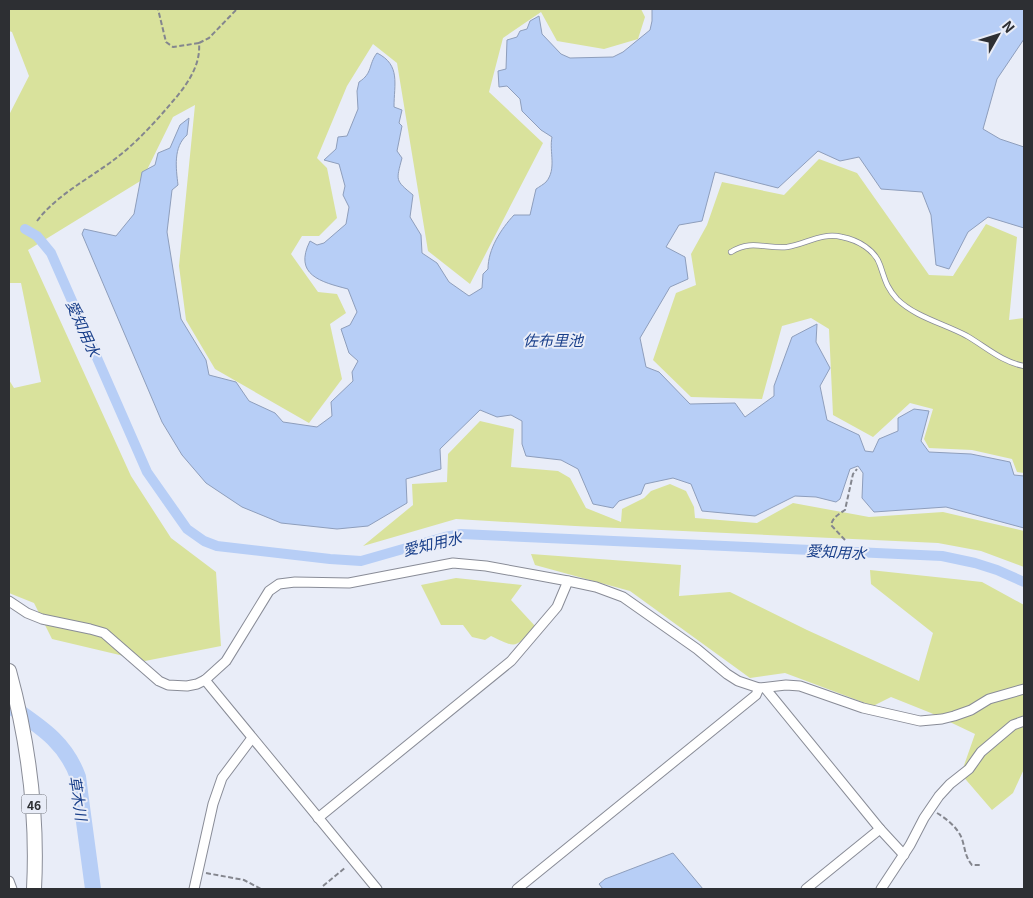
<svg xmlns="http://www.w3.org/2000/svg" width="1033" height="898" font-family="Georgia,'Noto Sans JP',serif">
	<rect width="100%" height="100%" fill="#e9edf8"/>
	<g fill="#d9e29c">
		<polygon points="9,9 641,9 645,17 638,39 604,49 557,41 541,12 503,38 489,92 543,143 470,284 428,251 397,63 373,44 347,86 317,158 327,168 337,218 319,236 302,236 291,254 318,292 337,294 346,313 330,324 342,379 309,423 215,369 186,320 179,266 195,105 173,117 142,180 28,250 131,476 171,538 216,572 221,646 145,661 52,639 34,603 9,593 9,380 14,388 41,382 21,283 9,283 9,115 29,76 12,32 9,31"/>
		<polygon points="819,159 857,173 929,275 953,276 986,224 1017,237 1009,320 1024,318 1024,473 1017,472 1012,459 972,450 929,448 924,439 933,409 910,403 873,437 833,415 829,329 811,318 782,326 762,399 691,397 653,360 676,293 696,285 691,254 707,225 722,182 784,195"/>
		<polygon points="480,421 514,429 511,467 558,471 570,478 586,508 621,522 622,509 644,498 651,491 670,484 686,491 694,507 695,518 757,523 793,503 869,517 943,512 1024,531 1024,567 981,551 938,543 575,526 456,519 363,546 413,505 412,484 447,482 448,454"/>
		<polygon points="531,554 681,565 679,596 730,592 807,630 919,681 933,633 871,584 870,570 982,582 1024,605 1024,769 1013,793 992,810 961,774 975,734 931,713 891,697 873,706 785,673 750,678 630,591 535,565"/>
		<path d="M456 578 522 585 511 600 535 626C515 648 518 649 491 636L485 640 472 637 463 625H441L421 585Z"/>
	</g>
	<g fill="#b7cef6" stroke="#8e9ebc">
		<path d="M652 9H1024V39L997 79 983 129 1000 139 1024 147V228L988 217 968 232 949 269 936 265 931 215 922 192 881 189 859 157 840 161 818 151 778 188 715 172 702 221 679 225 666 247 685 257 688 279 670 287 640 338 646 367 659 372 690 404 735 403 745 417 774 396V386L792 337 817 324 816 342 830 368 820 386 827 420 859 435 865 451 873 452 879 439 898 431V418L914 409 929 411 921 441 929 452 971 454 1010 462 1014 475 1024 476V528L946 507 874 512 862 498 863 473 858 466 850 469 840 499 836 502 816 497 795 496 755 516 702 511 691 484 673 478 645 484 641 494 619 501 613 508 593 504 578 469 561 460 526 456 522 444V421L511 415 497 417 480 410 440 449 441 469 406 479 407 503 368 526 337 529 281 523 242 507 206 483 182 455 162 422 82 234 84 229 116 236 134 214 142 172 155 165 158 153 170 148 180 125 189 118 187 135C173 147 176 168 178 185L172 190 167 232 181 319 206 360 209 375 236 382 249 401 275 413 283 422 317 427 332 416 331 402 353 381 352 372 358 361 349 353 341 329 350 325 357 312 348 289C321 282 293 275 310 241L317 245 324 243 346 224 349 207 343 195 345 186 339 164 324 160 336 149 338 137 347 136 358 109 357 91 359 82C373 73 368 65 377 53 401 65 394 84 394 107L402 110 399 123 402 126 397 151 402 158C396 181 395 180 413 195L410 217 421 235 422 253 437 263 449 282 469 296 482 288 483 274 488 269C488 249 501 229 514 215H530L536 189C539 187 544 184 546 182 557 169 549 152 552 137L541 130 522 111 520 99 507 86 499 87 498 71 506 69 507 40 517 37 520 31 527 29 530 21 539 16 542 34 561 54 570 58 613 57 623 52 650 30 652 21Z"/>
		<polygon points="673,853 703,889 603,889 599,884 605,879"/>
	</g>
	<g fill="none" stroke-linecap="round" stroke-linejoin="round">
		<polyline stroke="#b7cef6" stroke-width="10" points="25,229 37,236 51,253 147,472 187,529 204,541 217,546 330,559 361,561 445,537 461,534 942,556 975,563 997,570 1024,582"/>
		<path stroke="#b7cef6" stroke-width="16" d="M9 705C39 726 65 741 78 777L93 889"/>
		<defs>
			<path id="service" d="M731 252C751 239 766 249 787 247 806 244 822 232 842 237 858 240 875 250 880 265 885 279 886 287 897 299 915 317 945 324 967 336 986 347 1002 362 1024 366"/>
			<g id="minor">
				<polyline points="9,601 27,613 42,619 90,629 104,633 159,681 168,685 187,686 197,684 205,680 226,661 269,591 279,584 295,582 349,583 453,563 486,566 568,581 596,587 623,597 697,649 727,674 738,681 759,688 786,685 800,686 863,708 920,721 942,719 954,716 971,710 989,699 1024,689"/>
				<polyline points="205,680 377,889"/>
				<polyline points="765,688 880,829 904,855"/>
				<polyline points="318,818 511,661 557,607 568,581"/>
				<polyline points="9,881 12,889"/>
				<polyline points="194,889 213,804 222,778 252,738"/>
				<polyline points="517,889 756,695 759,688"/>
				<polyline points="806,889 880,829"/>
				<polyline points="881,889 910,845 924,818 939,796 950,784 969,769 981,752 1013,725 1024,721"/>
			</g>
			<path id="primary" d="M9 671C29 744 38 813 34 889"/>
		</defs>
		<use href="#service" stroke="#898c97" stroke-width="6"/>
		<use href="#minor" stroke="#898c97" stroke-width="11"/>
		<use href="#primary" stroke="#898c97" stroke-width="16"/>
		<g stroke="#84868e" stroke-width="2" stroke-dasharray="5 2.5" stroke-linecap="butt">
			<polyline points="199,43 209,38 237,9"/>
			<path d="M37 221C58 193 93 177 120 155 140 139 157 120 173 101 187 85 201 65 199 43L173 47 166 42 158 9"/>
			<path d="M845 540 831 525C833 517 839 514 845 510L853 474 857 469"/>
			<path d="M937 813C947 819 958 828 962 839 965 848 965 857 972 865H980"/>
			<polyline points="206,873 244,880 261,889"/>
			<polyline points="323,886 346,867"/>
		</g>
		<use href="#service" stroke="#fff" stroke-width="4.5"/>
		<use href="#minor" stroke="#fff" stroke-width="9"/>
		<use href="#primary" stroke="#fff" stroke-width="14"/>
	</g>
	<g text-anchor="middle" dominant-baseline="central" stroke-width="4" stroke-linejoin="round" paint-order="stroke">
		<rect fill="#e9edf8" stroke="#65686e" stroke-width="1" x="21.5" y="794.5" width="25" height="19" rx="4"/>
		<g font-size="12" font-weight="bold" fill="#2d2f33">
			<text x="34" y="804">46</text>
		</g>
		<g font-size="15" font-style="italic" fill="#193f8a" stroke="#e9edf8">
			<text transform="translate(84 328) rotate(66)">愛知用水</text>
			<text x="553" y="339">佐布里池</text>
			<text transform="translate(432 543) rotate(-13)">愛知用水</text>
			<text transform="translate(836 551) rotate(3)">愛知用水</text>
			<text transform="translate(79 798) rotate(81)">草木川</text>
		</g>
	</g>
	<rect width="1033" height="898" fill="none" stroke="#2d2f33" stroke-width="20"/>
	<g transform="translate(998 35) rotate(51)" stroke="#e9edf8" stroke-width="4" paint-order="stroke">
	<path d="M0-4L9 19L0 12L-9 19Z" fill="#2d2f33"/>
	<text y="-8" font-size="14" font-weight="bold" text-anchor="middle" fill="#2d2f33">N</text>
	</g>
</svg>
